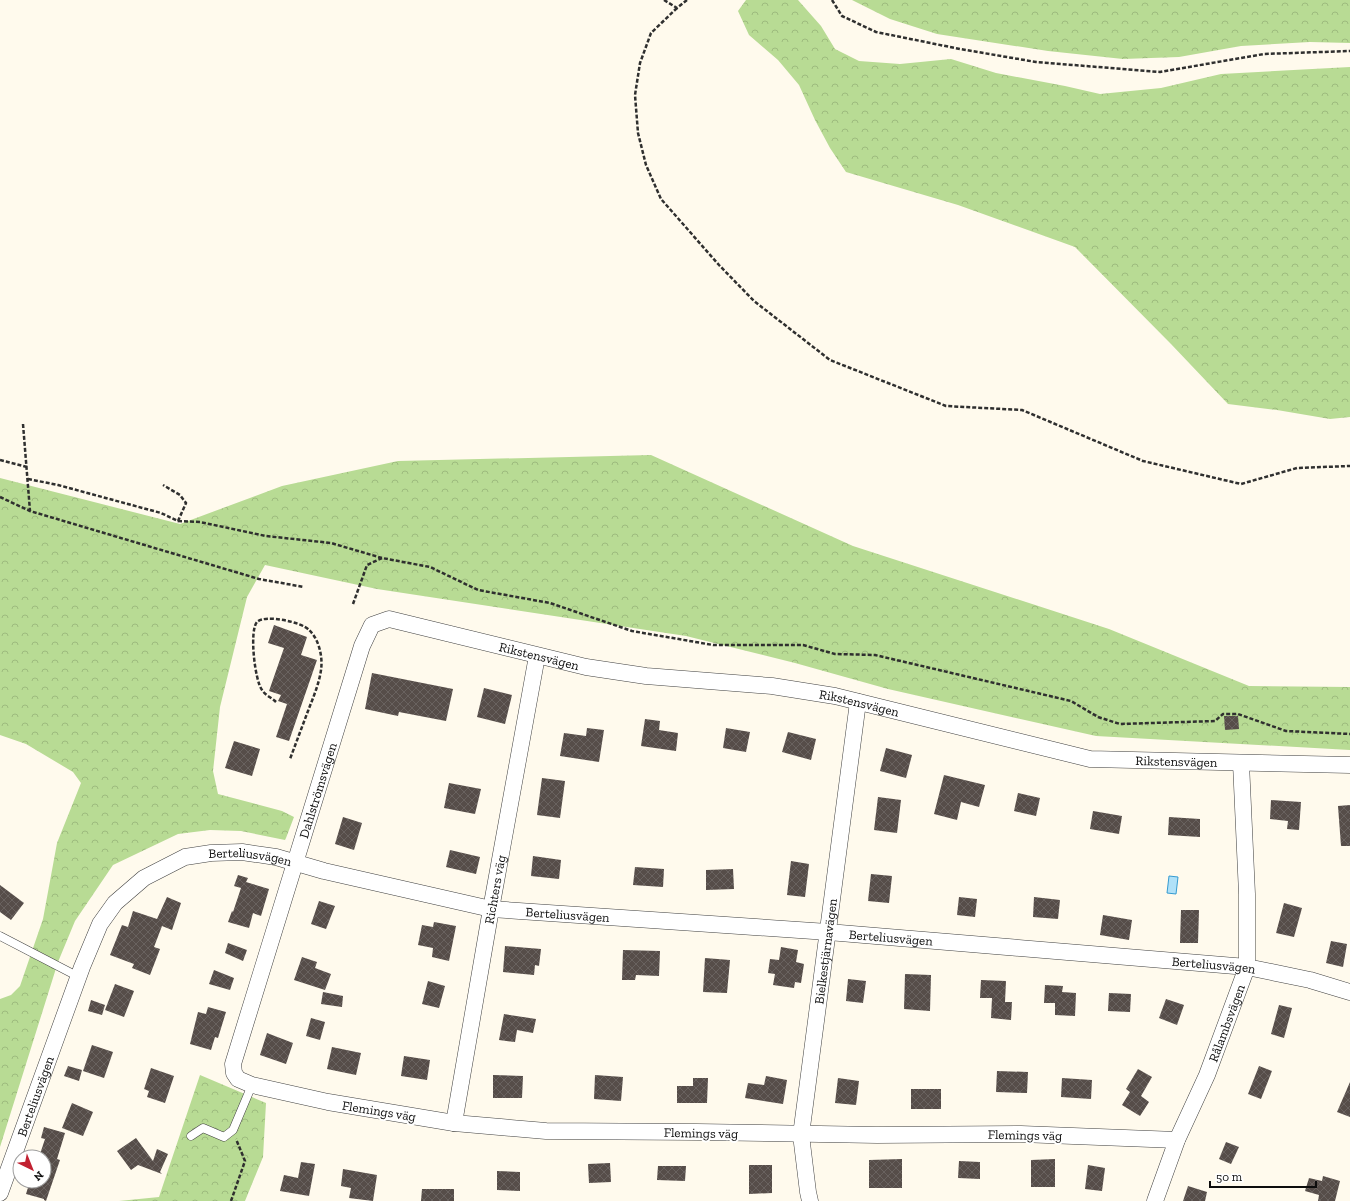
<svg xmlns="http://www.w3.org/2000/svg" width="1350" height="1201" font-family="'Zilla Slab',serif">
	<defs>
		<pattern id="forest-crowns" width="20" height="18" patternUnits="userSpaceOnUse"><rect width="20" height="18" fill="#b8db94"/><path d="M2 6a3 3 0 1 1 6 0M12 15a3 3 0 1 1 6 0" fill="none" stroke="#9dbb7e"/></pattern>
		<pattern id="building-cross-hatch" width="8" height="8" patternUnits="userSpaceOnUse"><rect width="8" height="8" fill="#564d49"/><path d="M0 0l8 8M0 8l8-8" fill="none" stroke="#69625f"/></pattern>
	</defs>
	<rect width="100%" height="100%" fill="#fffaed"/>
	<g fill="url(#forest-crowns)">
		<polygon points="746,0 798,0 821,26 835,49 859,61 900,64 951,59 996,73 1065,86 1100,94 1161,88 1221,74 1350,67 1350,417 1330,419 1277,410 1228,404 1171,344 1075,247 958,205 846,172 830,148 815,120 799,85 778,60 749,35 738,11"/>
		<polygon points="852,0 1350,0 1350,43 1310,42 1241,46 1179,57 1123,59 1048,51 937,34 890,19"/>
		<polygon points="651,455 853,546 1109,629 1249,686 1350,687 1350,750 1096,736 888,689 795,663 686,636 377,589 265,565 247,597 220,707 213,771 218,794 282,811 294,817 286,838 285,840 241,831 210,830 178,834 113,865 75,921 58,962 0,1147 0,999 11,995 20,986 43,919 57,843 81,783 73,772 26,744 0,735 0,478 180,524 282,486 398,461"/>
		<polygon points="200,1075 266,1103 263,1157 245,1201 119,1201 159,1197"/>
	</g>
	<polygon fill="#b0e1f8" stroke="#359bd1" points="1169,876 1178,877 1176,894 1167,893"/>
	<g fill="url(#building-cross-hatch)">
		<polygon points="274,625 307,637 301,655 317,660 289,741 276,737 287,704 278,701 281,695 269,691 284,648 268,643"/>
		<polygon points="372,673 453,689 446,721 399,712 398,716 365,709"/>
		<polygon points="484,688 512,695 505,724 477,717"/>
		<polygon points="1224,716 1238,716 1239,729 1225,730"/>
		<polygon points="645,719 660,721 659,730 678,733 676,751 641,746"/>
		<polygon points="587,728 604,730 599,762 560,756 564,733 586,736"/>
		<polygon points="726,728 750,732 746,752 723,748"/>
		<polygon points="788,732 816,739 811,760 782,752"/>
		<polygon points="234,741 260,749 252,776 225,768"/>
		<polygon points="886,748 912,755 906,778 880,771"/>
		<polygon points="944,775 985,785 979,807 961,802 957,820 934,814"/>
		<polygon points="542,778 565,781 560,818 537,815"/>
		<polygon points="449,783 481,789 475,814 444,808"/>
		<polygon points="1018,793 1040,798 1036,816 1014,811"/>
		<polygon points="878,797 901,800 897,833 874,830"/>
		<polygon points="1271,800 1301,802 1299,830 1287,829 1288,821 1270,819"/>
		<polygon points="1350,805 1350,846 1341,846 1338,806"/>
		<polygon points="1093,811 1122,816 1119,834 1090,829"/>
		<polygon points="343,817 362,823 354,850 335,844"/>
		<polygon points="1169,817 1200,819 1200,837 1168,835"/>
		<polygon points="450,850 480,857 476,874 446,867"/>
		<polygon points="533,856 561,860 559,879 531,876"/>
		<polygon points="791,861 809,864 805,897 787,895"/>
		<polygon points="635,867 664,869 663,887 633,885"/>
		<polygon points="733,869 734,889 706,890 706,870"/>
		<polygon points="871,874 892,876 889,903 868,901"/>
		<polygon points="238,875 248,878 246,882 269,889 261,916 253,913 249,928 228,922 232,911 233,912 241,888 234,886"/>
		<polygon points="0,885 24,903 11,920 0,912"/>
		<polygon points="167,897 181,903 172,930 162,926 154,947 160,949 150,975 132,968 134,964 110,955 122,925 128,927 133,911 157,919"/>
		<polygon points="959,897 977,899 975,917 957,915"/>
		<polygon points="1034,897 1060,900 1058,919 1033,917"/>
		<polygon points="319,901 335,906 326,929 311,924"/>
		<polygon points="1284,903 1302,908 1294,937 1276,933"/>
		<polygon points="1181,910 1199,910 1198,943 1180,943"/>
		<polygon points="1103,915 1132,920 1129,940 1100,935"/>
		<polygon points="434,922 456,926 449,961 432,957 433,948 418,945 422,925 433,927"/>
		<polygon points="1331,941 1347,944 1343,967 1326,963"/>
		<polygon points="228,943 247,950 243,961 225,953"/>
		<polygon points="505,946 541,949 539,966 535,965 534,975 503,972"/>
		<polygon points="781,947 798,950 796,962 804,964 801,983 795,982 794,988 773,985 775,974 768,973 770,959 779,960"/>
		<polygon points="623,950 660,951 659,976 636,975 635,980 622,980"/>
		<polygon points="302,957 317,962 315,968 331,974 325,990 294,980"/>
		<polygon points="705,958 730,960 727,993 703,992"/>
		<polygon points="214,970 234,978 230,990 209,984"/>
		<polygon points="905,974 931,975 930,1011 904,1009"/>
		<polygon points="848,979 866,981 863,1003 846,1001"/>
		<polygon points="981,980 1006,981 1005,1002 1012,1002 1011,1020 991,1018 992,998 980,998"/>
		<polygon points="428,981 445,986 439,1008 422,1004"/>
		<polygon points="115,984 134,991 124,1017 105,1010"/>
		<polygon points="1045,985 1063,986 1062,992 1076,993 1075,1016 1055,1015 1055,1003 1044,1003"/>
		<polygon points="323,992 343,996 342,1007 321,1004"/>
		<polygon points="1109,993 1131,994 1130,1012 1108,1011"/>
		<polygon points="1166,999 1184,1005 1177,1025 1159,1018"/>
		<polygon points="91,1000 105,1005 102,1015 88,1011"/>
		<polygon points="1279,1005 1292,1008 1284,1038 1271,1034"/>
		<polygon points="208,1007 226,1012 218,1038 215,1037 211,1050 190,1044 198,1012 206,1014"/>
		<polygon points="504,1014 536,1019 533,1033 517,1030 515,1042 499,1040"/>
		<polygon points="311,1018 325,1022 320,1040 306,1036"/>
		<polygon points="267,1033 293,1043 286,1064 260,1055"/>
		<polygon points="92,1045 113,1052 104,1078 83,1071"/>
		<polygon points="332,1047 361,1053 356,1075 327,1069"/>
		<polygon points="404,1056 430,1060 427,1080 401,1076"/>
		<polygon points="68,1066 82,1070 79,1081 64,1076"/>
		<polygon points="1259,1066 1272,1071 1261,1099 1248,1094"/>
		<polygon points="151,1068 174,1076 165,1103 147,1097 149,1091 144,1089"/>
		<polygon points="1138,1069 1152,1077 1141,1096 1149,1102 1140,1116 1122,1105 1130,1092 1126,1089"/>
		<polygon points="997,1071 1028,1072 1027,1093 996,1092"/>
		<polygon points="493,1075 523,1076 522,1098 493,1098"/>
		<polygon points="595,1075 623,1077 621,1101 594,1099"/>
		<polygon points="766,1076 787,1080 783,1104 745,1098 748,1083 764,1085"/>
		<polygon points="693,1078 708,1078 707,1103 677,1103 677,1086 693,1086"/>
		<polygon points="838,1078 859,1081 856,1105 835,1103"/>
		<polygon points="1062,1078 1092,1080 1091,1099 1061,1097"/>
		<polygon points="1350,1082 1350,1117 1337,1112"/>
		<rect x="911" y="1089" width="30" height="20"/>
		<polygon points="72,1103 93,1112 83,1136 62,1128"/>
		<polygon points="44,1127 65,1133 57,1159 60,1160 46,1201 44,1200 44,1199 26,1194 30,1181 44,1181 44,1157 39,1157 45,1139 41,1138"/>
		<polygon points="136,1138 153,1161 157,1149 168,1154 160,1172 162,1174 138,1165 131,1170 117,1151"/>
		<polygon points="1226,1142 1239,1147 1231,1164 1219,1159"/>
		<polygon points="902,1159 902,1188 869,1188 869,1160"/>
		<polygon points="1055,1159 1055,1187 1031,1187 1031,1160"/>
		<polygon points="959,1161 980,1162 980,1179 958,1178"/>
		<polygon points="301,1162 315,1164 309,1196 280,1191 284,1175 298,1178"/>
		<polygon points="610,1163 611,1182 589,1183 588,1164"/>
		<polygon points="749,1165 772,1165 772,1193 749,1194"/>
		<polygon points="1088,1165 1105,1168 1102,1191 1085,1189"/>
		<polygon points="658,1166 686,1166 685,1181 657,1180"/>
		<polygon points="343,1169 377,1175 373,1201 349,1198 351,1188 341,1186"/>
		<polygon points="497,1171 520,1172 520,1191 497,1190"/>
		<polygon points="1323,1176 1340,1181 1335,1201 1318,1201 1319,1195 1305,1191 1309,1178 1322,1181"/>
		<polygon points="1188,1186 1207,1192 1205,1201 1183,1201"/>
		<polygon points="422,1189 454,1189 454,1201 421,1201"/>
	</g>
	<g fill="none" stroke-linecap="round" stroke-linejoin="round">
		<defs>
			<g id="service">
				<polyline points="0,936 79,977"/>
				<polyline points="191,1136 203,1128 224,1137 233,1130 252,1085"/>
			</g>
			<g id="minor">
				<path id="s1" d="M454 1123 491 909 537 656"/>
				<path id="s2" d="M1177 1140 1021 1134 877 1135 697 1132 546 1131 454 1123 328 1102 252 1085 238 1079 234 1073 233 1064 362 646 372 625 389 619 586 667 646 676 772 686 835 696 1090 759 1350 765"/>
				<path id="s3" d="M0 1193 82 967 100 924 115 903 144 878 185 857 211 853 242 852 276 857 324 871 491 909 828 932 1247 967 1310 980 1350 992"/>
				<path id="s4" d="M810 1201 808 1192 801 1135 858 702"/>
				<path id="s5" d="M1155 1201 1177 1140 1207 1075 1247 967V894L1241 763"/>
			</g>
		</defs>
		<use href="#service" stroke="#404040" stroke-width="9"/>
		<use href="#minor" stroke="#404040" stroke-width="17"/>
		<g stroke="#2f2f2f" stroke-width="2.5" stroke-dasharray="4 2" stroke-linecap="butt">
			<polyline points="664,0 677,8 687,0"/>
			<polyline points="832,0 842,16 876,32 960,49 1036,62 1160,72 1264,54 1350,51"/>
			<polyline points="677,8 651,33 640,63 635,95 638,133 646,165 661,199 719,265 754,301 830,360 946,406 1022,410 1143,461 1241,484 1297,468 1350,466"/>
			<polyline points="23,424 30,511"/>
			<polyline points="0,460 27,467"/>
			<polyline points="28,479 58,485 161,513 178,521 186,503 180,495 163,485"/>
			<polyline points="0,497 30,511 259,579 304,587"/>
			<polyline points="178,521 200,522 266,536 331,543 382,558 430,567 478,590 550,603 632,631 713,645 803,645 835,654 875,655 1071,701 1098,717 1120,724 1215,721 1223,714 1238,714 1286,731 1350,734"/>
			<polyline points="353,604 367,565 382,558"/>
			<path d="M276 702C272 698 265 695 262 690 255 681 249 631 257 622 265 614 302 622 309 630 319 639 323 657 321 670 319 684 313 698 308 711 302 727 296 743 290 759"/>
			<polyline points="231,1201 245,1161 236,1139"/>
		</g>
		<use href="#service" stroke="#fff" stroke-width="8"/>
		<use href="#minor" stroke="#fff" stroke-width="16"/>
	</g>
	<g text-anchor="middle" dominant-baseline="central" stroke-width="4" stroke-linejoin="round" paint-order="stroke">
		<g font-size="13" fill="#0d0d0d" stroke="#fff">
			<text stroke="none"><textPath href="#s2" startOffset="1594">Rikstensvägen</textPath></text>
			<text stroke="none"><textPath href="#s2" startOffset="1918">Rikstensvägen</textPath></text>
			<text stroke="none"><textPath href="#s2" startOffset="2242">Rikstensvägen</textPath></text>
			<text stroke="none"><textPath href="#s2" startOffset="1247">Dahlströmsvägen</textPath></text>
			<text stroke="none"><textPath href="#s3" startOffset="463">Berteliusvägen</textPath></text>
			<text stroke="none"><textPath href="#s1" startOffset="237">Richters väg</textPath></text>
			<text stroke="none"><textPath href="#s3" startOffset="787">Berteliusvägen</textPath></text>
			<text stroke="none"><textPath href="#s3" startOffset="1111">Berteliusvägen</textPath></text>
			<text stroke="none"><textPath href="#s4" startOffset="252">Bielkestjärnavägen</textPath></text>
			<text stroke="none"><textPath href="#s3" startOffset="1435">Berteliusvägen</textPath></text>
			<text stroke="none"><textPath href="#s5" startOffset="192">Rålambsvägen</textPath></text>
			<text stroke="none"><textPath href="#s3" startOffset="103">Berteliusvägen</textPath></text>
			<text transform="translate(379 1111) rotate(9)">Flemings väg</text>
			<text transform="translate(701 1133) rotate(1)">Flemings väg</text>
			<text transform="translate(1025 1135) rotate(1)">Flemings väg</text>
		</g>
	</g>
	<g transform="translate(32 1169) rotate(137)"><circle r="19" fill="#ffffff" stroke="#9e9e9e"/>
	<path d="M0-3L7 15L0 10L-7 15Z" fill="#c12131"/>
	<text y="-6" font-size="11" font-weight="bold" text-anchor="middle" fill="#0d0d0d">N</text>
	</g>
	<path d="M1210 1181v6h106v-6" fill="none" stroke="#0d0d0d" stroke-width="2"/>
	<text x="1216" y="1181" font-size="12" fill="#0d0d0d" stroke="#ffffff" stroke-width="3" paint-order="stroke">50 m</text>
</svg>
